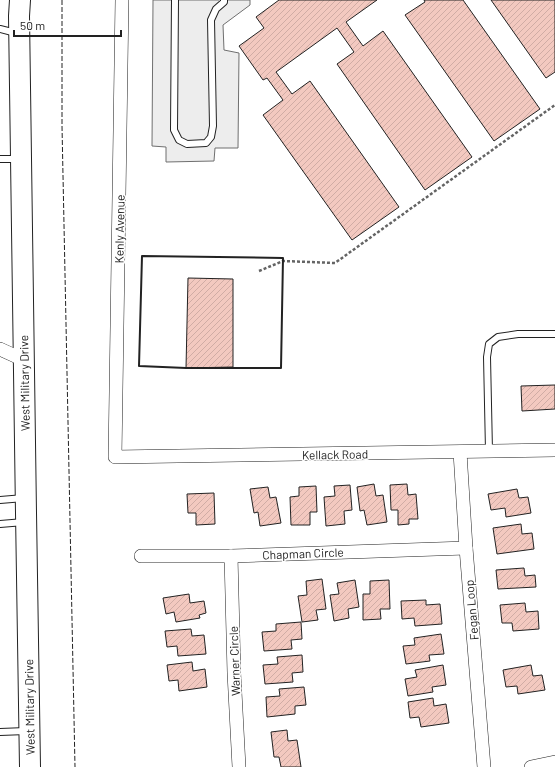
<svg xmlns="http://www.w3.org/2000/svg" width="555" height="767" font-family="Barlow,sans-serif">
	<defs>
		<pattern id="building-hatch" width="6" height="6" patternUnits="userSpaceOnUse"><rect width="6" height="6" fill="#f3c9c0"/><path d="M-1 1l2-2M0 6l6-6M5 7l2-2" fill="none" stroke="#d0aca5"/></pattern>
	</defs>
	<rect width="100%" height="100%" fill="#fff"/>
	<polygon fill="#ededed" stroke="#6f6f6f" points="153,0 250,0 250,5 223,25 224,50 239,53 238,148 215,148 214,161 166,162 166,147 152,146"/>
	<g fill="url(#building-hatch)" stroke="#222">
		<polygon points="279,0 377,0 346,22 363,46 383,31 472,157 425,190 337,64 354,52 337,28 276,72 292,94 310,81 399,207 352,240 263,115 283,100 267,78 263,80 239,46 264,28 256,17"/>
		<polygon points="424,0 463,0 540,109 494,141 405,15 425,2"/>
		<polygon points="491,0 555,0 555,72 546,78"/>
		<polygon points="188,278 233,279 233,367 186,368"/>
		<polygon points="555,385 555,409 522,411 521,386"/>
		<polygon points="374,484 376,496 383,495 387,522 367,525 364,510 360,511 357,487"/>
		<polygon points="407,484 408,495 416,494 418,519 409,519 409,524 398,525 398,510 391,510 390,485"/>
		<polygon points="350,485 352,510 344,511 345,524 326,526 324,497 335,496 334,486"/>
		<polygon points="316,486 317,512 310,512 310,525 291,525 290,497 299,496 299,487"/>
		<polygon points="268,487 270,498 276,497 281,523 260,526 258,512 254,513 250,489"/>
		<polygon points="517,489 519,498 528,497 531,513 506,517 505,508 491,510 488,494"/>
		<polygon points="214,493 215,524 196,525 196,513 188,513 187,494"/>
		<polygon points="521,524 522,534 532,533 534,549 497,554 493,528"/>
		<polygon points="524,568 525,576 535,575 536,587 498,589 496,570"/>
		<polygon points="322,579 326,609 316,610 318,620 302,622 298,596 307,595 306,581"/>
		<polygon points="355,580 359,607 348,609 349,618 334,621 330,595 339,594 337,583"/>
		<polygon points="389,580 390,609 380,609 381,619 363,620 363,594 370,594 370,581"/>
		<polygon points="189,594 190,603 204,601 206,613 199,615 200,618 176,622 174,612 166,614 163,598"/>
		<polygon points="426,600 426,605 440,604 442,624 415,626 414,618 402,619 401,601"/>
		<polygon points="525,603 526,612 538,611 539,629 513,631 512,623 502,623 500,605"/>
		<polygon points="301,622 302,639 291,640 292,649 264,651 262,632 276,631 276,624"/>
		<polygon points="191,629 192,636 204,635 206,654 178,656 177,646 167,647 165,631"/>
		<polygon points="441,634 444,654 429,655 430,661 406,664 403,646 415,645 414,638"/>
		<polygon points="302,655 303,672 292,673 293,682 265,684 263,665 278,664 277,657"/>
		<polygon points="192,662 193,671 205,669 207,687 179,691 178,680 169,681 167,665"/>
		<polygon points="443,665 446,685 432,687 433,692 408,696 405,679 417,677 415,670"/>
		<polygon points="531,665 533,676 542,675 545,690 518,694 517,686 506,687 503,670"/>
		<polygon points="304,687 306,705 295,706 295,714 267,717 266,697 280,696 279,689"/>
		<polygon points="433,698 434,706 446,704 449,723 421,727 419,717 410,718 408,702"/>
		<polygon points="287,730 288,741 297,740 301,767 281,767 279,757 274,757 271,732"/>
	</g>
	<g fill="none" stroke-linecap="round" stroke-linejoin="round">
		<defs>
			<g id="lane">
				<polyline points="175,0 174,130 179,140 187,144 206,143 211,137 213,126 211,20 216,9 224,2 224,0"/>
				<polyline points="0,29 16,33"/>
				<polyline points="0,159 18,159"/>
				<polyline points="489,451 487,357 489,344 498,337 518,334 555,334"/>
				<polyline points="0,500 24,498"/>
				<polyline points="0,524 24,522"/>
				<polyline points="0,732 26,731"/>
			</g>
			<g id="street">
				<polyline points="122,0 115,457 555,450"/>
				<polyline points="0,349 24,360"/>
				<polyline points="460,452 466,548 484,767"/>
				<polyline points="141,556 231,556 466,548"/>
				<polyline points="231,556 234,673 239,767"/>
				<polyline points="531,767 555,762"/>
			</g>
			<polyline id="primary" points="20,0 19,16 26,513 30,767"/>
		</defs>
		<use href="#lane" stroke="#222" stroke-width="8"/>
		<use href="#street" stroke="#222" stroke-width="14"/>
		<use href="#primary" stroke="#222" stroke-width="22"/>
		<polyline stroke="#646464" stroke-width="2.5" stroke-dasharray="3 2" stroke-linecap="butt" points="259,271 283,261 335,263 555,105"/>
		<use href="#lane" stroke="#fff" stroke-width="6"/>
		<use href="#street" stroke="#fff" stroke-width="13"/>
		<use href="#primary" stroke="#fff" stroke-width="20"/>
		<polyline stroke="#222" stroke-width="1" stroke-dasharray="5 2" stroke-linecap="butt" points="62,0 62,126 75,767"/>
		<polygon stroke="#222" stroke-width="2" points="142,256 283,258 281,368 186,368 139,366"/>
	</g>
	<g text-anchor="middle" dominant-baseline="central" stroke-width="3" stroke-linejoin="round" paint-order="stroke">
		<g font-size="12" fill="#222" stroke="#fff">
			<text transform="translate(119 229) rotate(-89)">Kenly Avenue</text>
			<text transform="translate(24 383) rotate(-91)">West Military Drive</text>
			<text transform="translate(335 454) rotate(-1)">Kellack Road</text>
			<text transform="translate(303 553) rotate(-2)">Chapman Circle</text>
			<text transform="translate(471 610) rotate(-95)">Fegan Loop</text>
			<text transform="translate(234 661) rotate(-92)">Warner Circle</text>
			<text transform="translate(29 707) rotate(-91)">West Military Drive</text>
		</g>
	</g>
	<path d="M14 30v6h107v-6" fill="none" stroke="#222222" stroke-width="2"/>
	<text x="20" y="30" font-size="12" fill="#222222" stroke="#ffffff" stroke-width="3" paint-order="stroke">50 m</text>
</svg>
